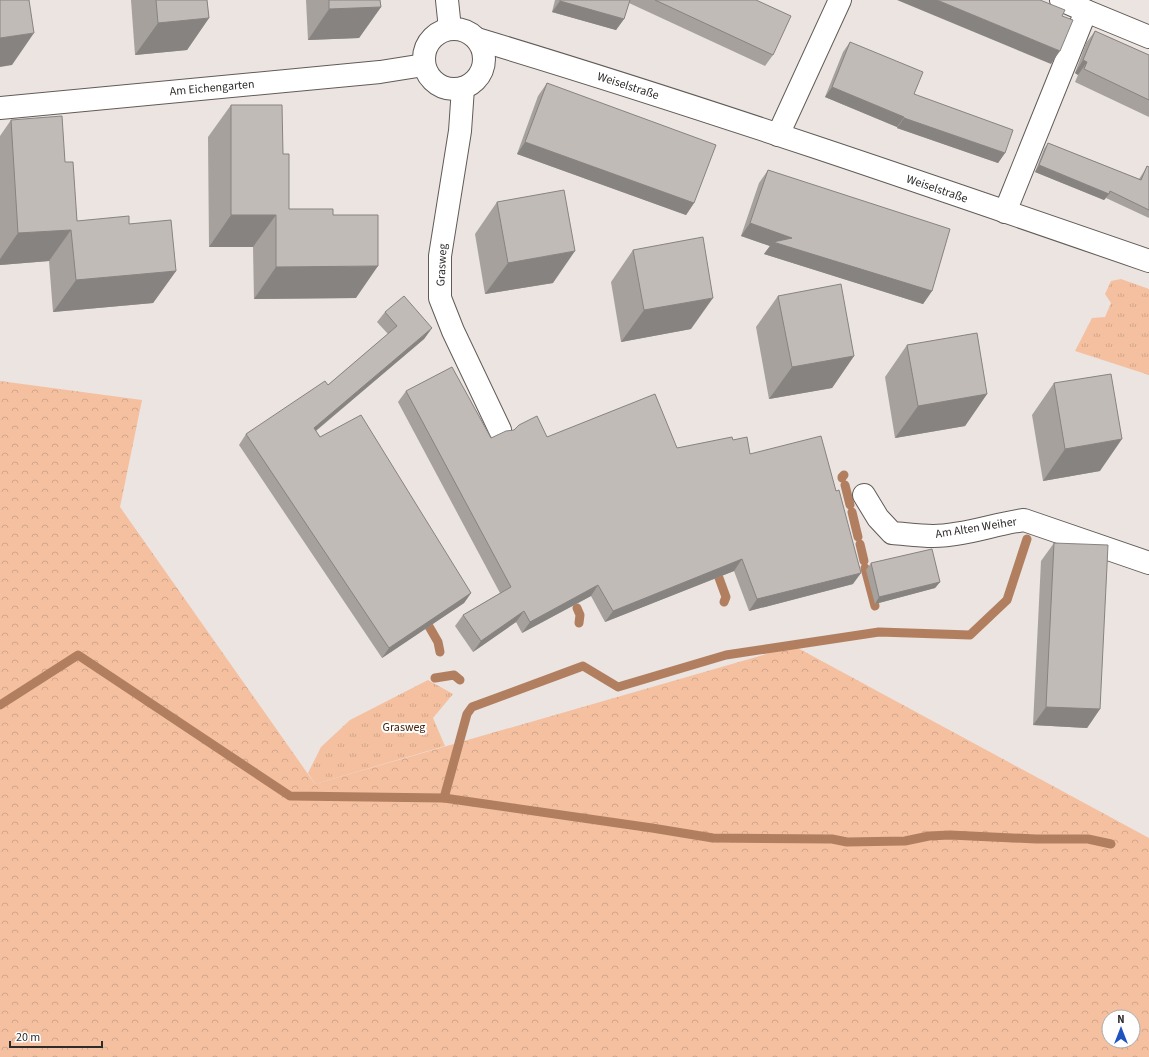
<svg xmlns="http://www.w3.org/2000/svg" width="1149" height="1057" font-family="'Source Sans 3',sans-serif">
	<defs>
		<pattern id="grass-tufts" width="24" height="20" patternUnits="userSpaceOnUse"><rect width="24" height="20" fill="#f5c0a0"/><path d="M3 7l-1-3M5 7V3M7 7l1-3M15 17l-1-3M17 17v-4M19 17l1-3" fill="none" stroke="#d2a58a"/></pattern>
		<pattern id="forest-crowns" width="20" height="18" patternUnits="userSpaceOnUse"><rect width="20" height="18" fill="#f5c0a0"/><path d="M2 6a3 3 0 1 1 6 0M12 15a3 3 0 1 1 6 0" fill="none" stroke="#d2a58a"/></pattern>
	</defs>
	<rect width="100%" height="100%" fill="#ebe4e0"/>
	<g fill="url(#grass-tufts)">
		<polygon points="1121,279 1149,289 1149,375 1075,351 1092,318 1105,317 1111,303 1105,294 1111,281"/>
		<polygon points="428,680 453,694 433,718 445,746 315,784 308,773 321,747 350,720"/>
	</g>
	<path fill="url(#forest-crowns)" fill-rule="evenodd" d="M0 381 142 400 120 507 315 784 794 646 1149 838V1057H0ZM1109 1017H1133V1041H1109Z"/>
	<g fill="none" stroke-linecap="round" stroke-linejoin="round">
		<g stroke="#b17f60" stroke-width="9">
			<polyline points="842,478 842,477 844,475"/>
			<polyline points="845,485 850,505"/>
			<polyline points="852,512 858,537"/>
			<polyline points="860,544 864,561"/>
			<polyline points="715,567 726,597 724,602"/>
			<polyline points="865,568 875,606"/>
			<polyline points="577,608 580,615 579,623"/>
			<polyline points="423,616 438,642 440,652"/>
			<polyline points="435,678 454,675 460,680"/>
			<polyline points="0,705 78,655 290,796 444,798 467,714 472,707 583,666 618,687 726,655 879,632 970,635 1007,600 1027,539"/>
			<polyline points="444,798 652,828 713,838 832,839 847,842 905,841 929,836 950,835 1036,839 1088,839 1111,844"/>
		</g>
		<defs>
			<g id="minor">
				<polyline points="447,0 450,29"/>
				<polyline points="1086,11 1149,37"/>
				<circle cx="454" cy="59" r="30"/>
				<path d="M477 39C703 107 926 184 1149 261"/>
				<polyline points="463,88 460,131 440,256 440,298 453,331 500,430"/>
				<polyline points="0,108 380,72 424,65"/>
				<polyline points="778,135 840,0"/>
				<polyline points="1005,212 1086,11 1061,0"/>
				<path d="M864 495 878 518 892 533C906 534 919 536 933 536 964 536 994 524 1024 520L1149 563"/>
			</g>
		</defs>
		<use href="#minor" stroke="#615b58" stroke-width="24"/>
		<use href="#minor" stroke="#fff" stroke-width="22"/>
	</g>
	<g fill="#a6a19d">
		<polygon points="131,0 207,0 209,18 187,50 135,55"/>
		<polygon points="306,0 380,0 381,7 359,38 308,40"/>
		<polygon points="555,0 756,0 773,55 765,66 629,3 624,19 616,30 552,12"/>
		<polygon points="1095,31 1149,55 1149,117 1075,82 1078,75 1075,73 1086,43"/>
		<polygon points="850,42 914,94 1005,153 998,163 897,128 897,127 825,97 843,52"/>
		<polygon points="547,83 694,203 686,215 517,154 538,96"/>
		<polygon points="231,105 283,154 289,209 333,215 356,298 254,299 253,247 209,247 208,137"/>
		<polygon points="11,120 65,162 77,221 129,224 176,271 153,303 53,312 49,261 0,265 0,136"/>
		<polygon points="1048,143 1139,179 1143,173 1147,166 1149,167 1149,218 1106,198 1104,200 1035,172 1044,149"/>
		<polygon points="768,170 932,291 923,304 764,254 770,246 741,236 759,183"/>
		<polygon points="497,202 553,283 485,294 475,234"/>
		<polygon points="633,250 691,329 621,342 611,282"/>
		<polygon points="778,296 854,356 832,388 769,399 756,327"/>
		<polygon points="385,312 432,328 424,339 316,431 320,437 471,593 464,603 382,658 239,445 246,434 328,385 388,334 377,322"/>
		<polygon points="907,345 987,394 965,426 895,438 885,377"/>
		<polygon points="1054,383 1100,471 1043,481 1032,415"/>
		<polygon points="406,391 491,438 547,437 677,448 733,440 750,454 853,584 749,611 734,571 605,622 591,596 522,633 516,622 473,652 455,626 463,615 500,593 398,402"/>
		<polygon points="1054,543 1100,709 1087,728 1033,725 1041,561"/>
		<polygon points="871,563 940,582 935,588 875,604 866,570"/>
	</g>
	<g fill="#878380">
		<polygon points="897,0 937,0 1060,51 1051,64"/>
		<polygon points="560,1 624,19 616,30 552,12"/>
		<polygon points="381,7 359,38 308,40 329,9"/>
		<polygon points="209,18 187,50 135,55 158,23"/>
		<polygon points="34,33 12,65 0,67 0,38"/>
		<polygon points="1083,60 1087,62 1078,75 1075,73"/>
		<polygon points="832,87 904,117 897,127 825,97"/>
		<polygon points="904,118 1005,153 998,163 897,128"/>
		<polygon points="525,142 694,203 686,215 517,154"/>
		<polygon points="1039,165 1109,194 1104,200 1035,172"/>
		<polygon points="231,215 276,215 253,247 209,247"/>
		<polygon points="750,223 792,238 932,291 923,304 764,254 770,246 741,236"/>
		<polygon points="71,230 49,261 0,265 0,259 18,233"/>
		<polygon points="575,251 553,283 485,294 508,263"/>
		<polygon points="378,266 356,298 254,299 276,267"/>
		<polygon points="176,271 153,303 53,312 76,280"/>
		<polygon points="713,298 691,329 621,342 644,310"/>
		<polygon points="432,328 424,339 307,438 314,428"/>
		<polygon points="854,356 832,388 769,399 792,367"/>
		<polygon points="987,394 965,426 895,438 918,406"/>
		<polygon points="1122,439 1100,471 1043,481 1065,449"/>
		<polygon points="742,559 734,571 605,622 613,611"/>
		<polygon points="861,573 853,584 749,611 757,599"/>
		<polygon points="940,582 935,588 875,604 879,597"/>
		<polygon points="598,585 591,596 522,633 530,622"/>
		<polygon points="471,593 464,603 382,658 389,648"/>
		<polygon points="524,611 516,622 473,652 481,641"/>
		<polygon points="1046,707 1100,709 1087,728 1033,725"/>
	</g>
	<g fill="#c1bbb7" stroke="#878380">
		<polygon points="0,0 29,0 34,33 0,38"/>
		<polygon points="156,0 207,0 209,18 158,23"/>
		<polygon points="329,0 380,0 381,7 329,9"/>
		<polygon points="560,0 630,0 624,19 560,1"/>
		<polygon points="655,0 756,0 791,16 773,55"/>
		<polygon points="937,0 1040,0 1065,10 1062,16 1073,20 1060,51"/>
		<polygon points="1095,31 1149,55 1149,100 1084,69 1087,62 1083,60"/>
		<polygon points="850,42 923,72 914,94 1013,130 1005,153 904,118 904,117 832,87"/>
		<polygon points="547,83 716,145 694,203 525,142"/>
		<polygon points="231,105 282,105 283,154 289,154 289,209 333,209 333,215 378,215 378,266 276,267 276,215 231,215"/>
		<polygon points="62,116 65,162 73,162 77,221 129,216 129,224 171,220 176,271 76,280 71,230 18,233 11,120"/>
		<polygon points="1048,143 1141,180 1147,166 1149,167 1149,210 1110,191 1109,194 1039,165"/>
		<polygon points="768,170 950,229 932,291 773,242 792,238 750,223"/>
		<polygon points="564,190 575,251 508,263 497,202"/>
		<polygon points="703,237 713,298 644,310 633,250"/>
		<polygon points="841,284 854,356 792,367 778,296"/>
		<polygon points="404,296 432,328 314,428 320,437 361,415 471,593 389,648 246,434 325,381 328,385 397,326 385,312"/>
		<polygon points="977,333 987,394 918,406 907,345"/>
		<polygon points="452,367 491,438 506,431 514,430 519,425 537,416 547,437 655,394 677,448 732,437 733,440 747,437 750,454 821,436 836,491 839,490 861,573 757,599 742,559 613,611 598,585 530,622 524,611 481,641 463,615 511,587 406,391"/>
		<polygon points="1111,374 1122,439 1065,449 1054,383"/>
		<polygon points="1054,543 1108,545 1100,709 1046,707"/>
		<polygon points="932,549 940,582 879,597 871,563"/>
	</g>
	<g text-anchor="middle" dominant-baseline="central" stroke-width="4" stroke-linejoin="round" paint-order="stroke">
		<g font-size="12" fill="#2e2c2a" stroke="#fff">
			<text transform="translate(628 86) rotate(18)">Weiselstraße</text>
			<text transform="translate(212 88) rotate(-5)">Am Eichengarten</text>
			<text transform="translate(937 189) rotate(19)">Weiselstraße</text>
			<text transform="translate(442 265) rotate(-87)">Grasweg</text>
			<text transform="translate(976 528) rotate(-9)">Am Alten Weiher</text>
		</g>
		<g font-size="12" fill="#442108" stroke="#fff">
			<text x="404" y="727">Grasweg</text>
		</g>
	</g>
	<g transform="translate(1121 1029)"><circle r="19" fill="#ffffff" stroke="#ababaa"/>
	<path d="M0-3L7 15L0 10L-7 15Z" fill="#2053c0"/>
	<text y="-6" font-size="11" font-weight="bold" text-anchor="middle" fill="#2e2c2a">N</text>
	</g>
	<path d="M10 1041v6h92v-6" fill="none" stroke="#2e2c2a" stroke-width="2"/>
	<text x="16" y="1041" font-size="12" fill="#2e2c2a" stroke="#ffffff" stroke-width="3" paint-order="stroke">20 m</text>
</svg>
